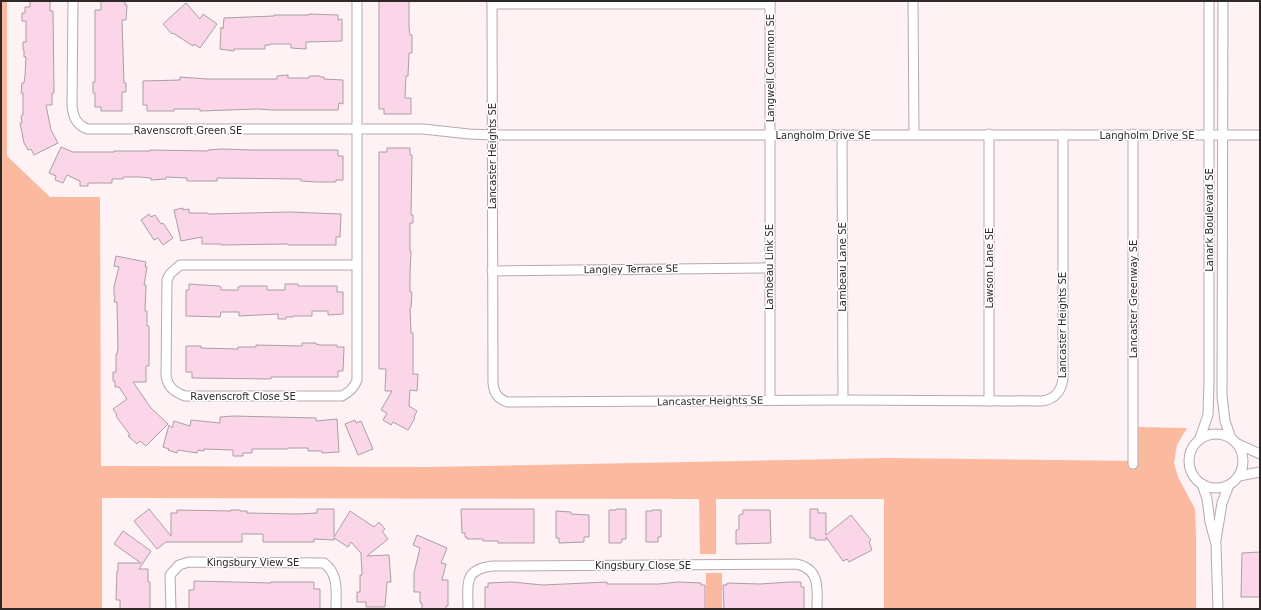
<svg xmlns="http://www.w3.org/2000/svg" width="1261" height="610" font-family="'DejaVu Sans',sans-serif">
	<rect width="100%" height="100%" fill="#fef2f4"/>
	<g fill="#fbba9f">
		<polygon points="1,1 7,1 7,156 50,197 100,197 101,466 428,467 887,458 1137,461 1137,427 1187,428 1177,445 1174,463 1178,477 1195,509 1196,536 1196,609 884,609 884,499 716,499 716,554 700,554 699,499 102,498 102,609 1,609"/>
		<rect x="706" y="573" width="16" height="36"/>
	</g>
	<g fill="#fbd5e8" stroke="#ab9ea4">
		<polygon points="30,1 50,1 50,11 53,11 54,93 52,93 52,105 46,105 51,130 58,143 34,155 31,149 28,150 24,143 20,123 22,123 21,116 23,115 23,93 21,93 22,83 24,83 25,76 26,57 24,57 24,50 23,50 23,42 26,42 26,21 22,21 22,13 25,13 25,7 30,7"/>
		<polygon points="101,1 125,1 125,5 127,5 126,20 122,20 124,83 126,83 126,92 122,92 122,111 101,111 101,107 95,107 95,93 93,93 93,82 95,82 95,10 101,10"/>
		<polygon points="379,1 409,1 409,28 410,35 412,35 412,53 409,53 408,76 406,76 405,98 411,98 411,114 384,114 384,109 379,109"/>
		<polygon points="186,3 200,19 203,14 217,24 200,48 194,44 193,46 173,33 172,34 163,24"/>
		<polygon points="309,14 338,15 338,20 342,19 342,41 306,42 306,49 291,48 291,44 270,44 270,45 265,45 265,49 234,49 234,51 220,49 221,27 223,29 224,18 274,16 274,15 309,15"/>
		<polygon points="288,75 288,78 309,78 309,76 320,76 320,77 324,77 324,79 343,80 343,104 339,103 338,110 272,110 258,109 200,111 200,109 174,109 174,111 147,111 147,105 143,105 143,81 180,80 180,77 207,79 277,79 277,76"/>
		<polygon points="61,147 73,152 114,152 114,151 150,151 150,150 208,151 208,150 221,149 254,150 338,150 338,156 343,156 343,180 336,180 336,182 317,182 301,181 301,179 217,178 217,181 187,181 187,178 166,177 166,179 151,180 151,178 140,177 123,177 123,179 112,179 112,183 88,183 88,186 80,186 80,181 67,175 63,183 55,180 56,176 49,173"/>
		<polygon points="387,148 410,148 410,155 412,155 411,215 413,215 413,223 410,223 410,251 411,251 410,275 410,292 412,292 411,308 410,308 411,333 413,333 413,374 418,374 417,391 410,390 409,406 417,411 414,417 415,418 408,430 393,422 391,425 383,420 387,413 381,410 392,391 385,391 386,369 379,369 379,152 387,152"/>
		<polygon points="183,208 183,210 189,209 189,213 208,213 208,214 289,212 341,214 340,237 336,237 336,245 288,245 288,244 221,245 221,244 202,244 202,237 181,241 174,210"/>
		<polygon points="149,214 151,217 155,215 161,224 163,223 173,238 163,245 158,238 154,240 141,220"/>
		<polygon points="116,256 146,262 145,267 147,267 144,285 146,285 145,311 147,311 147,326 149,326 149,366 146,366 146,382 133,382 151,408 168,424 146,446 140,441 137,444 128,436 130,435 116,416 117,415 113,409 127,399 119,387 115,387 115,381 113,381 113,372 116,372 116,354 117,354 118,348 117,302 114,302 115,296 114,295 114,287 119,267 114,266"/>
		<polygon points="189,284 219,286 221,287 221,290 238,290 238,287 240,286 267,286 267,290 285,290 285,284 298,284 298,286 337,286 337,292 343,292 343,314 328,315 328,311 312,311 312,316 293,316 293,317 286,317 286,319 278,319 278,314 239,316 239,312 221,312 220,317 186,316 186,290 189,290"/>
		<polygon points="302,343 316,343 316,344 320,345 337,345 337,347 344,347 343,371 338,371 338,377 271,377 271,379 192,378 192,372 186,372 186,346 201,346 201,348 238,349 238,347 256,347 256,345 302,346"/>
		<polygon points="233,416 316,418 316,421 337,419 339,452 322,453 322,451 308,451 308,448 288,448 288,449 252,449 252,453 243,453 243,456 233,456 233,450 204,449 204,451 198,450 197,453 178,450 177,453 168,450 169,449 163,447 169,425 172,428 174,421 190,426 191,420 220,423 220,417"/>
		<polygon points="355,420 356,423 361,421 373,449 358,455 345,424"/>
		<polygon points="149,509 171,536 171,513 177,513 177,510 231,511 231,510 240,510 240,511 247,511 247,513 298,514 317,513 317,509 334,509 334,537 350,511 374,527 379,522 385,529 382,531 388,539 367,556 389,555 391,582 387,582 385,607 366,607 366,602 357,602 357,592 360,592 360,575 362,575 361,553 351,542 348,547 334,538 334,540 314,539 314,542 263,542 263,534 242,534 242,542 166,542 157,549 134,521"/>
		<polygon points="461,509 534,509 534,543 498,543 498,541 483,541 483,539 467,539 467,537 465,537 465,533 462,533"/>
		<polygon points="616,509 626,509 626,539 622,539 622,542 620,543 609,543 609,510 616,510"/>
		<polygon points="810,509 818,509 818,513 826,513 826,535 851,515 871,540 869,542 872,550 849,562 847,559 843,561 826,537 826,540 815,540 815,538 810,538"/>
		<polygon points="652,510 661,510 661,537 658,537 658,542 646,542 646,511 652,511"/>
		<polygon points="743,510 770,510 771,543 736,544 736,530 738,530 739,528 739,515 743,514"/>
		<polygon points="556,511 571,512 571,514 589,515 589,537 584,537 584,542 559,543 559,538 556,538"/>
		<polygon points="123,531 151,551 139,569 148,569 148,582 150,582 150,609 120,609 120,600 116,600 117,571 118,571 118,563 141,563 114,544"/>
		<polygon points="417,535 447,548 441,563 446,564 442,580 448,580 448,606 446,606 446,609 422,609 422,603 420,603 420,592 414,592 414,573 420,548 413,545"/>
		<polygon points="1260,552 1260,597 1241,597 1242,553"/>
		<polygon points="194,581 271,583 271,582 314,582 314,589 320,589 320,609 189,609 189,590 194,590"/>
		<polygon points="512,582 543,585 607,582 607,584 659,584 678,582 701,583 701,585 705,585 705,609 485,609 485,587 488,587 488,583"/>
		<polygon points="790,582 801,582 801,587 804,587 804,609 724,609 723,585 727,585 727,583 760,584"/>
	</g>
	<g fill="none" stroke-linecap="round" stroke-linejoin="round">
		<defs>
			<g id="minor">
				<path d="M73 1 72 105C73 117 76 124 87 129H423L469 134 492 135H1260"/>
				<path d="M357 1V265H180L170 274 167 280 166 376C168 387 174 392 185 396H342C350 392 354 388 357 380V265"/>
				<path d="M492 1 493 383C494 393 497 398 507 402L843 400 1042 401C1055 399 1061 392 1063 379V135"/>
				<polyline points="913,1 914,134"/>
				<polyline points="1223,1 1222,396 1225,421 1231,438"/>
				<polyline points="492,4 770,4"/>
				<polyline points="842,135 843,400"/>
				<polyline points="492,271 769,268"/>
				<polyline points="770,400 770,1"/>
				<polyline points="989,401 989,134"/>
				<circle cx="1216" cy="461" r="27"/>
				<polyline points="1200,438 1208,415 1209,384 1209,1"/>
				<polyline points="1238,444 1260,454"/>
				<polyline points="1133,464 1133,134"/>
				<polyline points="1239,476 1260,472"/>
				<polyline points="1202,484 1207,499 1210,522 1216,544 1218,609"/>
				<polyline points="1216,540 1222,503 1229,485"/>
				<path d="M171 609 170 575 179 565 189 562 324 563C339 574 336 592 336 609"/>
				<path d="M468 609C468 584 463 569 493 566L796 564C821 569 817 589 817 609"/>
			</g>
		</defs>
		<use href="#minor" stroke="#b7a9ab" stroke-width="11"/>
		<use href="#minor" stroke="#fff" stroke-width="9"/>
	</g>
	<g text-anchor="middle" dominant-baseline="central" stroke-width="3" stroke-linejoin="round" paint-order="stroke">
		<g font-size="10" fill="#2e2829" stroke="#fff">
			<text transform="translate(770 68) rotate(-90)">Langwell Common SE</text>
			<text x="188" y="130">Ravenscroft Green SE</text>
			<text x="823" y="135">Langholm Drive SE</text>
			<text x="1147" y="135">Langholm Drive SE</text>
			<text transform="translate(492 156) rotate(-90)">Lancaster Heights SE</text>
			<text transform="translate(1209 220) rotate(-90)">Lanark Boulevard SE</text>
			<text transform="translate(769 267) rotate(-90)">Lambeau Link SE</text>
			<text transform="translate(842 267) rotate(-90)">Lambeau Lane SE</text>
			<text transform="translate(989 268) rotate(-90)">Lawson Lane SE</text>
			<text transform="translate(631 269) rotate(-1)">Langley Terrace SE</text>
			<text transform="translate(1133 299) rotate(-90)">Lancaster Greenway SE</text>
			<text transform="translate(1062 325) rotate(-90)">Lancaster Heights SE</text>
			<text x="243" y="396">Ravenscroft Close SE</text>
			<text transform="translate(710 401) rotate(-1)">Lancaster Heights SE</text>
			<text x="253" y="562">Kingsbury View SE</text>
			<text x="643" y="565">Kingsbury Close SE</text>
		</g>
	</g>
	<rect width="1261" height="610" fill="none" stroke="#2e2829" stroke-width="4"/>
</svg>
